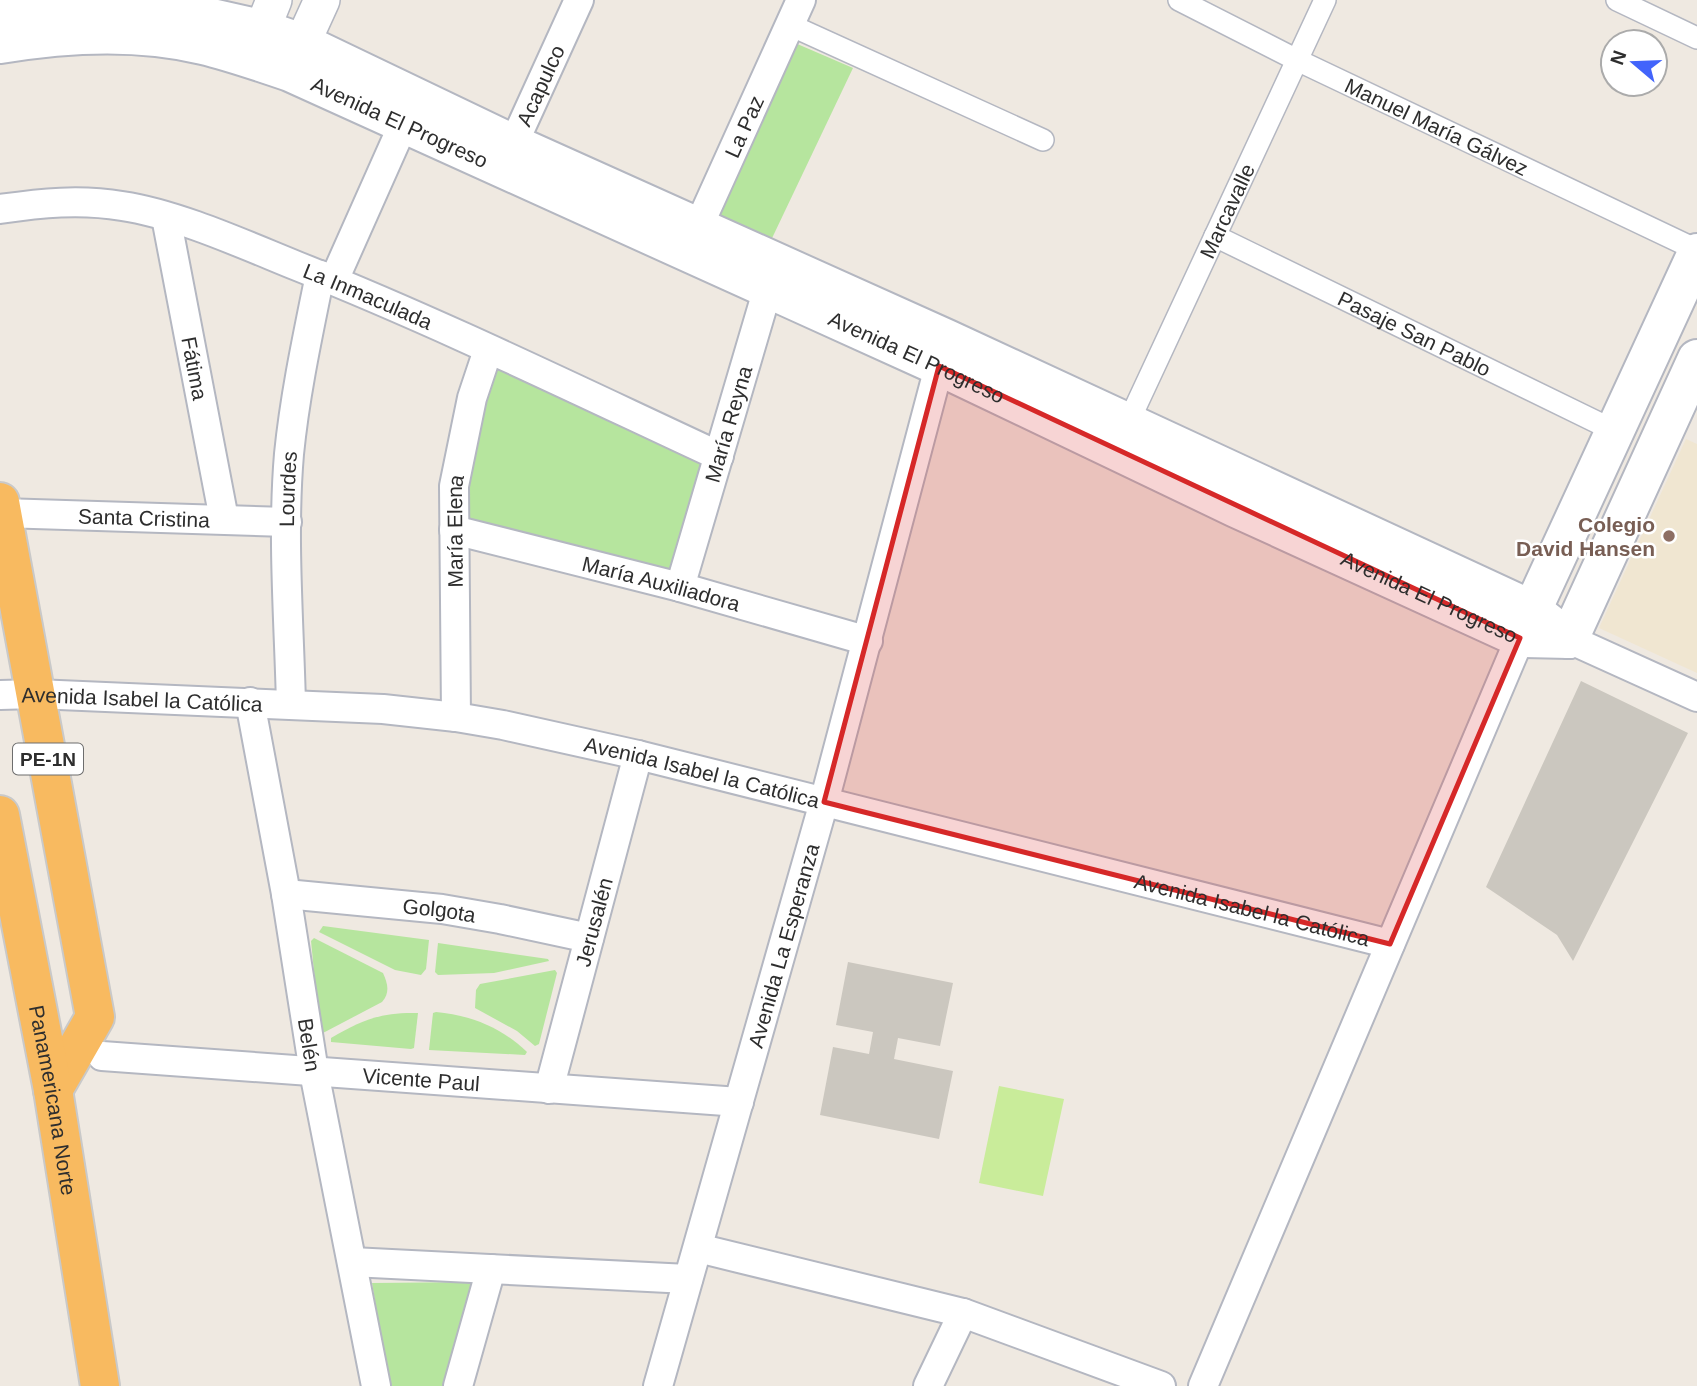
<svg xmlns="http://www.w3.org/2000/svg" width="1697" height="1386" font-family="Helvetica,sans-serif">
	<rect width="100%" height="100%" fill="#efe9e1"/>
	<polygon fill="#f0e6d1" points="1686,439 1697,444 1697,673 1599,628"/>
	<g fill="#b6e59e">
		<polygon points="795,43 853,68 764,255 705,232"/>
		<polygon points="496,364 709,463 675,576 588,548 464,524 472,443"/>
		<polygon points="323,926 429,940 426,969 421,975 395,970 319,932"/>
		<path d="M314 938 383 973C388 984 390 993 382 1002L323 1033 320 1032 311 941Z"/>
		<polygon points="438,943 548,959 549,961 494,973 438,975 435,972"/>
		<polygon points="555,970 557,973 539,1044 535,1046 517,1031 475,1008 476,990 480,984"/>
		<path d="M436 1012C471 1015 502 1028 527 1052L525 1055 429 1050 433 1013Z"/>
		<path d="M418 1013 414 1048 411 1049 331 1042V1038C362 1020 381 1012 418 1013Z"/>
		<polygon points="477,1282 445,1386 389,1386 372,1283"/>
	</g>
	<polygon fill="#c9ec9a" points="999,1086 1064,1099 1043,1196 979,1183"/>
	<g fill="#cbc7bf">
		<polygon points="1581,681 1688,733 1573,961 1557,935 1486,887"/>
		<polygon points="848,962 953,983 940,1046 898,1038 894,1059 953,1071 939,1139 820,1115 833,1047 869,1054 873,1032 836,1025"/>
	</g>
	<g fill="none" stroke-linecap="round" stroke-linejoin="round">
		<defs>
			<g id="pedestrian">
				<path id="s1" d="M1179 0 1297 60 1697 250"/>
				<polyline points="1617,0 1697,38"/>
				<polyline points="790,25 1043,140"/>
				<path id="s2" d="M1215 236 1615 431"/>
				<path id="s3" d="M1128 423 1325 0"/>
			</g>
			<g id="minor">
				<path id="s4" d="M506 160 579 0"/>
				<path id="s5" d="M0 209C41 203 80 199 122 206 177 214 245 245 297 266 440 323 579 391 719 456"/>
				<path id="s6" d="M166 217 224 519"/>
				<path id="s7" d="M691 243 801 0"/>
				<polyline points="334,280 403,125"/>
				<path id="s8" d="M2 513 287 522"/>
				<path id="s9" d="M454 530 680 587 868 641"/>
				<path id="s10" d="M680 587 768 288 775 271"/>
				<polyline points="1569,639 1697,697"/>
				<path id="s11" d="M0 695 36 694 383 709 456 717 503 725 638 755 1390 944"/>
				<path id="s12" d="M250 702 286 894 314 1072 376 1386"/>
				<path id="s13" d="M291 704C289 622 282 536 289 454 295 394 308 334 320 275"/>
				<path id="s14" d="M456 717 454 486 472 398 488 350"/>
				<path id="s15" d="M286 894 442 909 500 919 589 938"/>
				<path id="s16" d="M102 1056 739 1102"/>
				<path id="s17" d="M549 1089 638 755"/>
				<polyline points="698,1248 963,1313 1161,1386"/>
				<polyline points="352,1262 688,1279"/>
				<polyline points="458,1386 491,1269"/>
				<path id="s18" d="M658 1386 824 802 944 348"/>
				<polyline points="928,1386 963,1313"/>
				<polyline points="1203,1386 1520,638"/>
			</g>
			<g id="tertiary">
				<polyline points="252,55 274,0"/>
				<polyline points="291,68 322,0"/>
			</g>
			<g id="secondary">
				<polyline points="0,12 59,5 127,4 198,15 261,29 302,43 513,144 947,339 1532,610 1569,639"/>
				<path id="s19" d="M0 44C66 33 137 29 203 45 232 52 261 62 290 72L939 366 1236 508 1520 638 1569 639"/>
				<polyline points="1522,632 1697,253"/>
				<polyline points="1569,639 1697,359"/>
			</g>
			<g id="trunk">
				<polyline points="0,502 95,1017 53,1090"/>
				<path id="s20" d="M0 815 53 1090 100 1386"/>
			</g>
		</defs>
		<use href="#pedestrian" stroke="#b4b7c1" stroke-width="24"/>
		<use href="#minor" stroke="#b4b7c1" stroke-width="32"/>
		<use href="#tertiary" stroke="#b4b7c1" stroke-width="38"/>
		<use href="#secondary" stroke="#b4b7c1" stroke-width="42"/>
		<use href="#trunk" stroke="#c9c9c9" stroke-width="42"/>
		<use href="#pedestrian" stroke="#fff" stroke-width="21"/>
		<use href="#minor" stroke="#fff" stroke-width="28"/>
		<use href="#tertiary" stroke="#fff" stroke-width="35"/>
		<use href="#secondary" stroke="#fff" stroke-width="38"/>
		<use href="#trunk" stroke="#f8ba60" stroke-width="38"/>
	</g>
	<path fill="#d62828" fill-opacity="0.2" stroke="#d62828" stroke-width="5" stroke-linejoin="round" d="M939 366 1520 638 1390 944 824 802Z"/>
	<circle fill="#8d6e63" stroke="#fff" stroke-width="2.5" cx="1669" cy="536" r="7"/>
	<g text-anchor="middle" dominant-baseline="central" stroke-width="5" stroke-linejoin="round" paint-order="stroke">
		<rect fill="#fff" stroke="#6d6d6d" stroke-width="2" x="13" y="743.5" width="70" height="31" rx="5"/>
		<g font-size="19" font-weight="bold" fill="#2e2e2e">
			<text x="48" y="759">PE-1N</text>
		</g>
		<g font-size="21" fill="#2e2e2e" stroke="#fff">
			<text stroke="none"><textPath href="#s4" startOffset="82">Acapulco</textPath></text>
			<text stroke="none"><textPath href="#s19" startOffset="416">Avenida El Progreso</textPath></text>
			<text stroke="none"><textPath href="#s7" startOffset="128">La Paz</textPath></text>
			<text stroke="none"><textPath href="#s1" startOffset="287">Manuel María Gálvez</textPath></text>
			<text stroke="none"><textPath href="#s3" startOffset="234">Marcavalle</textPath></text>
			<text stroke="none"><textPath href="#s5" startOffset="385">La Inmaculada</textPath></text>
			<text stroke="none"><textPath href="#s2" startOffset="222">Pasaje San Pablo</textPath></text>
			<text stroke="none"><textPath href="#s19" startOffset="984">Avenida El Progreso</textPath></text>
			<text stroke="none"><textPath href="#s6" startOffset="154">Fátima</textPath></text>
			<text stroke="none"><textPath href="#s10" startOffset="170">María Reyna</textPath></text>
			<text stroke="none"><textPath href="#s13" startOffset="215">Lourdes</textPath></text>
			<text stroke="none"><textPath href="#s8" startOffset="142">Santa Cristina</textPath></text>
			<text stroke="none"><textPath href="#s14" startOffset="186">María Elena</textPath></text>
			<text stroke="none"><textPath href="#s9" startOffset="214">María Auxiliadora</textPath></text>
			<text stroke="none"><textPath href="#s19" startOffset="1550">Avenida El Progreso</textPath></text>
			<text stroke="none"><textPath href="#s11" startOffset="142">Avenida Isabel la Católica</textPath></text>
			<text stroke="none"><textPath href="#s11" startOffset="709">Avenida Isabel la Católica</textPath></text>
			<text stroke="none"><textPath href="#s15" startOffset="154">Golgota</textPath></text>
			<text stroke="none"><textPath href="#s11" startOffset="1276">Avenida Isabel la Católica</textPath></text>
			<text stroke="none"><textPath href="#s17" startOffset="173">Jerusalén</textPath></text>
			<text stroke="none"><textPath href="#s18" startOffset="458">Avenida La Esperanza</textPath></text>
			<text stroke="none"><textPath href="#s12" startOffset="348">Belén</textPath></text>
			<text stroke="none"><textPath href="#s16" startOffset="320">Vicente Paul</textPath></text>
			<text stroke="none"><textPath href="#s20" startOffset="290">Panamericana Norte</textPath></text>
		</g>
		<g font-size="21" font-weight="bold" fill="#785e54" stroke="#fff" text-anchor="end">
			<text x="1655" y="524">Colegio<tspan x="1655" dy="24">David Hansen</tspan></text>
		</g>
	</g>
	<g transform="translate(1634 63) rotate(289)"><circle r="33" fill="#ffffff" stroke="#ababab" stroke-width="2"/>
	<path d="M0-5L12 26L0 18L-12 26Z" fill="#4264fb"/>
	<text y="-10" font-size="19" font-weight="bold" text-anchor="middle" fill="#2e2e2e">N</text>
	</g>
</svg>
